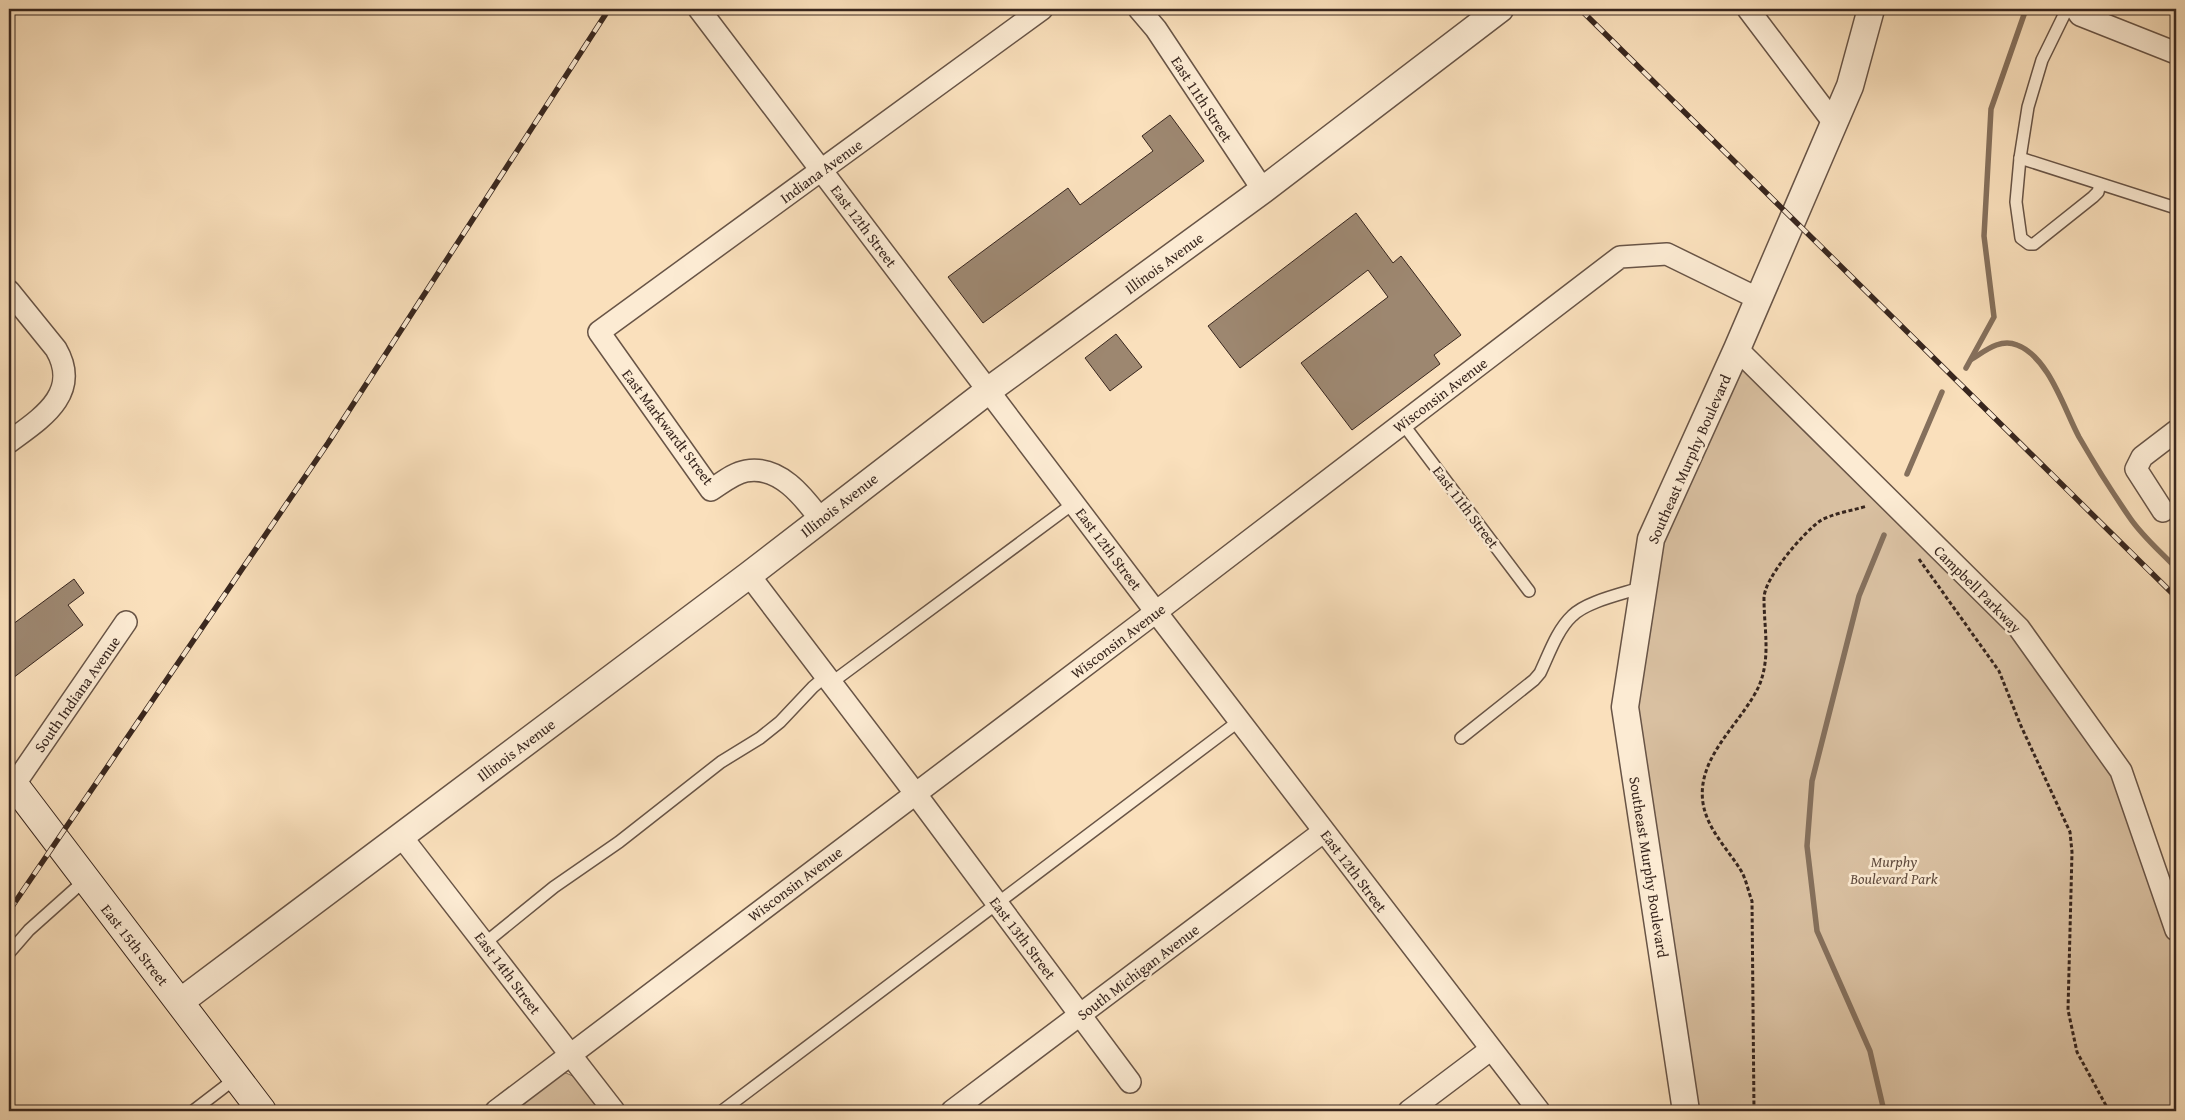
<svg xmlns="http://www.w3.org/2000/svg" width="2185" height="1120" font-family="'Gentium Book Plus',serif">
	<rect width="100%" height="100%" fill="#fae0bc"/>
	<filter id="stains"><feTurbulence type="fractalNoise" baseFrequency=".004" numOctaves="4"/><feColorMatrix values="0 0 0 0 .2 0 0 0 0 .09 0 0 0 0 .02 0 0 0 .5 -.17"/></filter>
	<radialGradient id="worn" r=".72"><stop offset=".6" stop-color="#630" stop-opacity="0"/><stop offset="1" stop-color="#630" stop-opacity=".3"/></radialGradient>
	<g fill="#d9c0a1" stroke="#887360">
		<polygon points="1737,349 2019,628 2121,771 2176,930 2176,1111 1686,1111 1625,707 1651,539"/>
		<polygon points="566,1073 577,1078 603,1111 513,1111 561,1075"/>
	</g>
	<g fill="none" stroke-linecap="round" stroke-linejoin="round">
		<g stroke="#85705c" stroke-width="5.5">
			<path d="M1972 359C1985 351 2000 338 2017 345 2049 357 2064 409 2079 437 2095 465 2112 492 2130 518 2143 537 2161 552 2176 568"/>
			<polyline points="1966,368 1994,317 1984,236 1991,109 2026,9"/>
			<polyline points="1907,474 1942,392"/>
			<polyline points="1884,1111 1870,1051 1817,931 1807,846 1812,781 1859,596 1884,535"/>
		</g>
	</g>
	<g fill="#9d8770" stroke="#38261e">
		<polygon points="1170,115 1204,161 983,323 948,277 1068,188 1080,205 1153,151 1142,136"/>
		<polygon points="1356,213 1393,263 1401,256 1461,335 1434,355 1440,364 1352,430 1301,363 1388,297 1368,270 1240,368 1208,326"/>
		<polygon points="1116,334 1142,367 1110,391 1085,358"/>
		<polygon points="74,579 84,593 68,605 83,625 9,681 9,627"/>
	</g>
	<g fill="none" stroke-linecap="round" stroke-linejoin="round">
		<defs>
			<g id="service">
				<polyline points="2067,9 2042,60 2028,107 2020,158 2016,202 2021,238 2029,244 2034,244 2093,197 2098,192 2100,184"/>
				<polyline points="2020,158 2176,208"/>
				<polyline points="1403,424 1529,591"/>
				<polyline points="831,683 1074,503"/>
				<path d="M1461 738 1534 680 1540 673C1549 654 1557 630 1572 616 1587 601 1623 594 1643 587"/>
				<polyline points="485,943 554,887 619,842 721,762 760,738 780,722 813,687 826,676"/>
				<polyline points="9,953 29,930 85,880"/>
				<polyline points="193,1111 236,1078"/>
				<polyline points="722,1111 1239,721"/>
			</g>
			<g id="minor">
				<polyline points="699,9 1156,612 1539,1111"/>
				<polyline points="1139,9 1156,29 1263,190"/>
				<polyline points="1748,9 1834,123"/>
				<polyline points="2076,9 2080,15 2176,53"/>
				<path d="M9 291 56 349C82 394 40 419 9 442"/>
				<polyline points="1737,349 2019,628 2121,771 2176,930"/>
				<polyline points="2163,511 2136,469 2142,457 2176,431"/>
				<path d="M821 520C803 496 779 465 746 471 734 473 722 483 711 490L599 332 1042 9"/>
				<polyline points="749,575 915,793 1130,1082"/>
				<polyline points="14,785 126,622"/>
				<polyline points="401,836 614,1111"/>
				<polyline points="496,1111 1156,612 1620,257 1667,254 1759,299"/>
				<polyline points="952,1111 1323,832"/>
				<polyline points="1409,1111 1490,1050"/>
			</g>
			<g id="tertiary">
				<polyline points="180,1002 749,575 989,390 1263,190 1500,9"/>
				<polyline points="1686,1111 1625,707 1651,539 1737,349 1850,86 1871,9"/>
			</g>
			<polyline id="secondary" points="9,778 262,1111"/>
		</defs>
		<use href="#service" stroke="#685446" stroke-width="14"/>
		<use href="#minor" stroke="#685446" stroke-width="24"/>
		<use href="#tertiary" stroke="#685446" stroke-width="29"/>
		<use href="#secondary" stroke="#38261e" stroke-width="30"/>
		<g stroke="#38261e" stroke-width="3" stroke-dasharray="4 2.5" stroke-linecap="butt">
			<polyline points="1919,559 1999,671 2021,726 2070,832 2072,852 2068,1010 2077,1052 2109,1111"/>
			<path d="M1754 1111 1752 901C1748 891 1746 878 1740 869 1727 848 1707 829 1703 803 1696 757 1741 724 1759 686 1771 657 1764 629 1764 599 1763 579 1804 532 1820 521 1830 514 1855 510 1867 506"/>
		</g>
		<use href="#service" stroke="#fcebd3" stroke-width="11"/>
		<use href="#minor" stroke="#fcebd3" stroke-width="21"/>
		<use href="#tertiary" stroke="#fcebd3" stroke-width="26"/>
		<use href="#secondary" stroke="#fcebd3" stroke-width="28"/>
		<defs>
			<g id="rail">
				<polyline points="1580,9 2176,597"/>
				<polyline points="9,911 328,443 609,9"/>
			</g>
		</defs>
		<use href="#rail" stroke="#38261e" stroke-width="5.5"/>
		<use href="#rail" stroke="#fcebd3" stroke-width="4" stroke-dasharray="11" stroke-linecap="butt"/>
	</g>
	<g text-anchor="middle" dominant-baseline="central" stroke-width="5" stroke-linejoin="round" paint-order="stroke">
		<g font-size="15" fill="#38261e" stroke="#fcebd3">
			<text transform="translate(1202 99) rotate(57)">East 11th Street</text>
			<text transform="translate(821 171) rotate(-36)">Indiana Avenue</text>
			<text transform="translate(864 226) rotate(53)">East 12th Street</text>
			<text transform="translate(1164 263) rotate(-36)">Illinois Avenue</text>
			<text transform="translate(1440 395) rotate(-37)">Wisconsin Avenue</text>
			<text transform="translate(668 427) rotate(53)">East Markwardt Street</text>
			<text transform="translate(1689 459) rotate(-66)">Southeast Murphy Boulevard</text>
			<text transform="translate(839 505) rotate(-38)">Illinois Avenue</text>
			<text transform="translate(1466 507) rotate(53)">East 11th Street</text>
			<text transform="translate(1109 549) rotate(53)">East 12th Street</text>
			<text transform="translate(1978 589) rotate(45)">Campbell Parkway</text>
			<text transform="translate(1118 641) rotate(-37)">Wisconsin Avenue</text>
			<text transform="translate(77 694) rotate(-55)">South Indiana Avenue</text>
			<text transform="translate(516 750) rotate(-37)">Illinois Avenue</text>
			<text transform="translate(1649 867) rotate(81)">Southeast Murphy Boulevard</text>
			<text transform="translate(1354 871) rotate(53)">East 12th Street</text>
			<text transform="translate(795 884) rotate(-37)">Wisconsin Avenue</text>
			<text transform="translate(1023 938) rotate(53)">East 13th Street</text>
			<text transform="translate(135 945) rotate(52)">East 15th Street</text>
			<text transform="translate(1138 972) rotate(-37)">South Michigan Avenue</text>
			<text transform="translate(508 973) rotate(53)">East 14th Street</text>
		</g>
		<g font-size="15" font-style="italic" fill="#604c3f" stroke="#fcebd3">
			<text x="1894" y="861">Murphy<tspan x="1894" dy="17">Boulevard Park</tspan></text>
		</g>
	</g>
	<rect width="2185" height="1120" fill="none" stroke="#fae0bc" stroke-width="30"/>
	<rect x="10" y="10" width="2165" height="1100" fill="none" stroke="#38261e" stroke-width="2.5"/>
	<rect x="15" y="15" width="2155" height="1090" fill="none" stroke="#38261e"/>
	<rect width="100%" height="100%" filter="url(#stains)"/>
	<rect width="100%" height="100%" fill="url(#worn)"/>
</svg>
